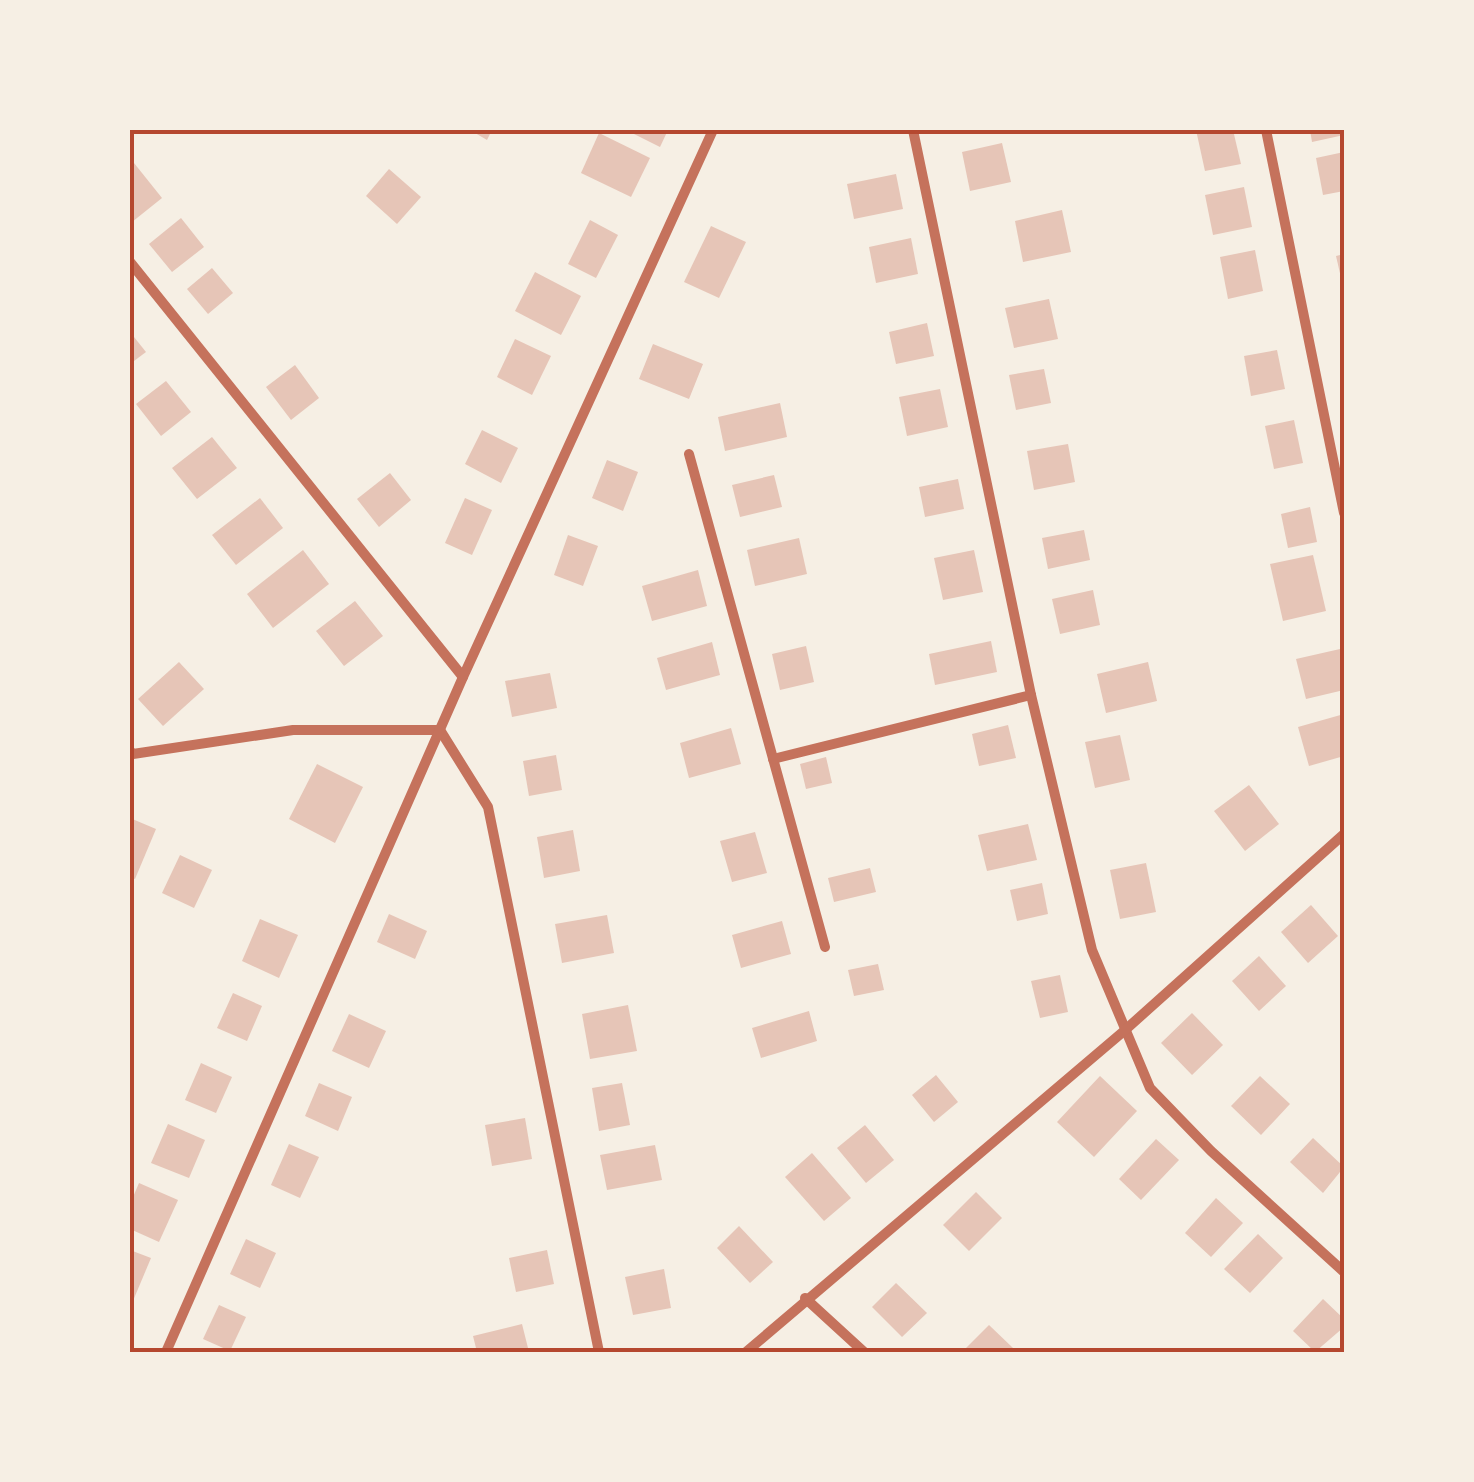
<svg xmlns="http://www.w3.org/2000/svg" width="1474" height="1482" font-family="'DM Sans',sans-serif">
	<rect width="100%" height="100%" fill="#f6efe4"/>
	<g fill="#e6c5b7">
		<polygon points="470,130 492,130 487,140"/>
		<polygon points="626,130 668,130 660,147"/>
		<polygon points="1196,130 1233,130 1241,164 1205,171"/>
		<polygon points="1310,130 1344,130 1344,135 1312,142"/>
		<polygon points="599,133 650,158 631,197 581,173"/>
		<polygon points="1002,143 1011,182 970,191 962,152"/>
		<polygon points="1344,152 1344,191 1323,195 1316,158"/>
		<polygon points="130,158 162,198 132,222 130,220"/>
		<polygon points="389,169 421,197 397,224 366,196"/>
		<polygon points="896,174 903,209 854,219 847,184"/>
		<polygon points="1244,187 1252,227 1213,235 1205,195"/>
		<polygon points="1062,210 1071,252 1023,262 1015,221"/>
		<polygon points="181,218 204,247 172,272 149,244"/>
		<polygon points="590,220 618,235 596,278 568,264"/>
		<polygon points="711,226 746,242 719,298 684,282"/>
		<polygon points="911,238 918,274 876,283 869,247"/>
		<polygon points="1255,250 1263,291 1228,299 1220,257"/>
		<polygon points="1344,254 1344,282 1342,282 1336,256"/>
		<polygon points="212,268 233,293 208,314 187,289"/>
		<polygon points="535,272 581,296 561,335 515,311"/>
		<polygon points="1049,299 1058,339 1014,348 1005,308"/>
		<polygon points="927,323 934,356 896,364 889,332"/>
		<polygon points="130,332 146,352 130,364"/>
		<polygon points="515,339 551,356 532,395 497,377"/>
		<polygon points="653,344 703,364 689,399 639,379"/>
		<polygon points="1277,350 1285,389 1251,396 1244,356"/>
		<polygon points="295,365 319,398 291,420 266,387"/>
		<polygon points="1044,369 1051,403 1016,410 1009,375"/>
		<polygon points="166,381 191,412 161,436 136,404"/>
		<polygon points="940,389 948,427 907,436 899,397"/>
		<polygon points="780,403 787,437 725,451 718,417"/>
		<polygon points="1294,420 1303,463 1274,469 1265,426"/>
		<polygon points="482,430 518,448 501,483 465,464"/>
		<polygon points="212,437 237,468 197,499 172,468"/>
		<polygon points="1068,444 1075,482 1034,490 1027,451"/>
		<polygon points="607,460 638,472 623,511 592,498"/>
		<polygon points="390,473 411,500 379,527 357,499"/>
		<polygon points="774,475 782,507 740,517 732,485"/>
		<polygon points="958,479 964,509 925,517 919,487"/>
		<polygon points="260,498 283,528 236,565 212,535"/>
		<polygon points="465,498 492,510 472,555 445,543"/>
		<polygon points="1310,507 1317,542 1288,548 1281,514"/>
		<polygon points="1084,530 1090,560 1048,569 1042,538"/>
		<polygon points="568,535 598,546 583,586 554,575"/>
		<polygon points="799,538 807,574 755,586 747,550"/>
		<polygon points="303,550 329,584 273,628 247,594"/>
		<polygon points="974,550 983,592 943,600 934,558"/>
		<polygon points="1313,555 1326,611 1283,621 1270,564"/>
		<polygon points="698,570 707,606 652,621 642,586"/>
		<polygon points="1093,590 1100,625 1060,634 1052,599"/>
		<polygon points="355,601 383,636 344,666 316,631"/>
		<polygon points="991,641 997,672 935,685 929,654"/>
		<polygon points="712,642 720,675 666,690 657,658"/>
		<polygon points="806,646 814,682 780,690 772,654"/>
		<polygon points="1340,649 1344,690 1306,699 1296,659"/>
		<polygon points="179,662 204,689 163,726 138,699"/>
		<polygon points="1148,662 1157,701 1106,713 1097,674"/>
		<polygon points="550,673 557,708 512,717 505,681"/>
		<polygon points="1344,714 1344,756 1309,766 1298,727"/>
		<polygon points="1008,725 1016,758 979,766 972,734"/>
		<polygon points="731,728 741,764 689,778 680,743"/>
		<polygon points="1120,735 1130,780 1095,788 1085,742"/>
		<polygon points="556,755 562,790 529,796 523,761"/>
		<polygon points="826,757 832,783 806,789 800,764"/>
		<polygon points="317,764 363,787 335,843 289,819"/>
		<polygon points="1249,785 1279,824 1245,851 1214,811"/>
		<polygon points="130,818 156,829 135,879 130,877"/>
		<polygon points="1028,824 1037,860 987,871 978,835"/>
		<polygon points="573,830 580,871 544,878 537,837"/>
		<polygon points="755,832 767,873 732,882 720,841"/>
		<polygon points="180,855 212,870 194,908 162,893"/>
		<polygon points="1146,863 1156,912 1120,919 1110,870"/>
		<polygon points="870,868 876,892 834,902 828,878"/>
		<polygon points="1042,883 1048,914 1017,921 1010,890"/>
		<polygon points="1311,905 1338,936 1308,963 1281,932"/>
		<polygon points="389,914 427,931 415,959 377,942"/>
		<polygon points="607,915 614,953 562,963 555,924"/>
		<polygon points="260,919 298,935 279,978 242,961"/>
		<polygon points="782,921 791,954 741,968 732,935"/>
		<polygon points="1259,956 1286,986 1259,1011 1232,981"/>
		<polygon points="878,964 884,990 854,996 848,970"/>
		<polygon points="1060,975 1068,1012 1040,1018 1031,981"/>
		<polygon points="233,993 262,1006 247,1041 217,1028"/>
		<polygon points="628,1005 637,1051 590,1059 582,1014"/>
		<polygon points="809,1011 817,1041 761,1058 752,1028"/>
		<polygon points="1192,1013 1223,1045 1192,1075 1161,1043"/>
		<polygon points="349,1014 386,1031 369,1068 332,1051"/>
		<polygon points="201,1063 232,1077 216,1113 185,1100"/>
		<polygon points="936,1075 958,1102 934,1122 912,1095"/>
		<polygon points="1100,1076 1137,1111 1094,1157 1057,1122"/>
		<polygon points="1260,1076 1290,1104 1261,1135 1231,1106"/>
		<polygon points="319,1083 352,1097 338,1131 305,1116"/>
		<polygon points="622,1083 630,1125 599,1131 592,1088"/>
		<polygon points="525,1118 532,1159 492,1166 485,1125"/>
		<polygon points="168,1124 205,1140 189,1178 151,1163"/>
		<polygon points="865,1125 894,1160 866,1183 837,1148"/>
		<polygon points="1313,1138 1344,1167 1323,1193 1290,1162"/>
		<polygon points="1156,1139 1179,1160 1141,1200 1119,1179"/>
		<polygon points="289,1144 319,1157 300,1198 271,1185"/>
		<polygon points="655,1145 662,1180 607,1190 600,1155"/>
		<polygon points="812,1153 851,1198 824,1221 785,1177"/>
		<polygon points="139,1183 178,1200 159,1242 130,1229 130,1204"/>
		<polygon points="976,1192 1002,1218 969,1251 943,1225"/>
		<polygon points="1216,1198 1243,1223 1211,1257 1185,1233"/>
		<polygon points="739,1226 773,1262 750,1283 717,1248"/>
		<polygon points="1258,1234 1283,1258 1250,1293 1224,1269"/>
		<polygon points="246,1239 276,1253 260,1288 230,1274"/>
		<polygon points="130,1250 151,1258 130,1308"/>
		<polygon points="547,1250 554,1284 516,1292 509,1258"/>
		<polygon points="664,1269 671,1308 633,1315 625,1277"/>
		<polygon points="896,1283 927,1313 902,1337 872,1307"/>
		<polygon points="1323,1299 1344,1319 1344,1327 1315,1352 1293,1331"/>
		<polygon points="219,1305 246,1317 230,1351 203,1339"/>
		<polygon points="522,1324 529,1352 477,1352 473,1336"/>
		<polygon points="989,1325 1013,1348 1009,1352 962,1352"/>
	</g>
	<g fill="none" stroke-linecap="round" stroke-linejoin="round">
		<g stroke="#c5725c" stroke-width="10">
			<polyline points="913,130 1031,695 1092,950 1150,1088 1211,1151 1344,1272"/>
			<polyline points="1266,130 1344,513"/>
			<polyline points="130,262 463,677"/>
			<polyline points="689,454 825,947"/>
			<polyline points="130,751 133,754 293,730 440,730 488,807 599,1352"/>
			<polyline points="773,759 1031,695"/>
			<polyline points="805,1298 864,1352"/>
			<polyline points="166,1352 463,677 713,130"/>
			<polyline points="746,1352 1124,1031 1344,834"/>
		</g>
	</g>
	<rect width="1474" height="1482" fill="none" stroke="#f6efe4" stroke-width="265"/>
	<rect x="132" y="132" width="1210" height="1218" fill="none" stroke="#b5482f" stroke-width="4"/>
</svg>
